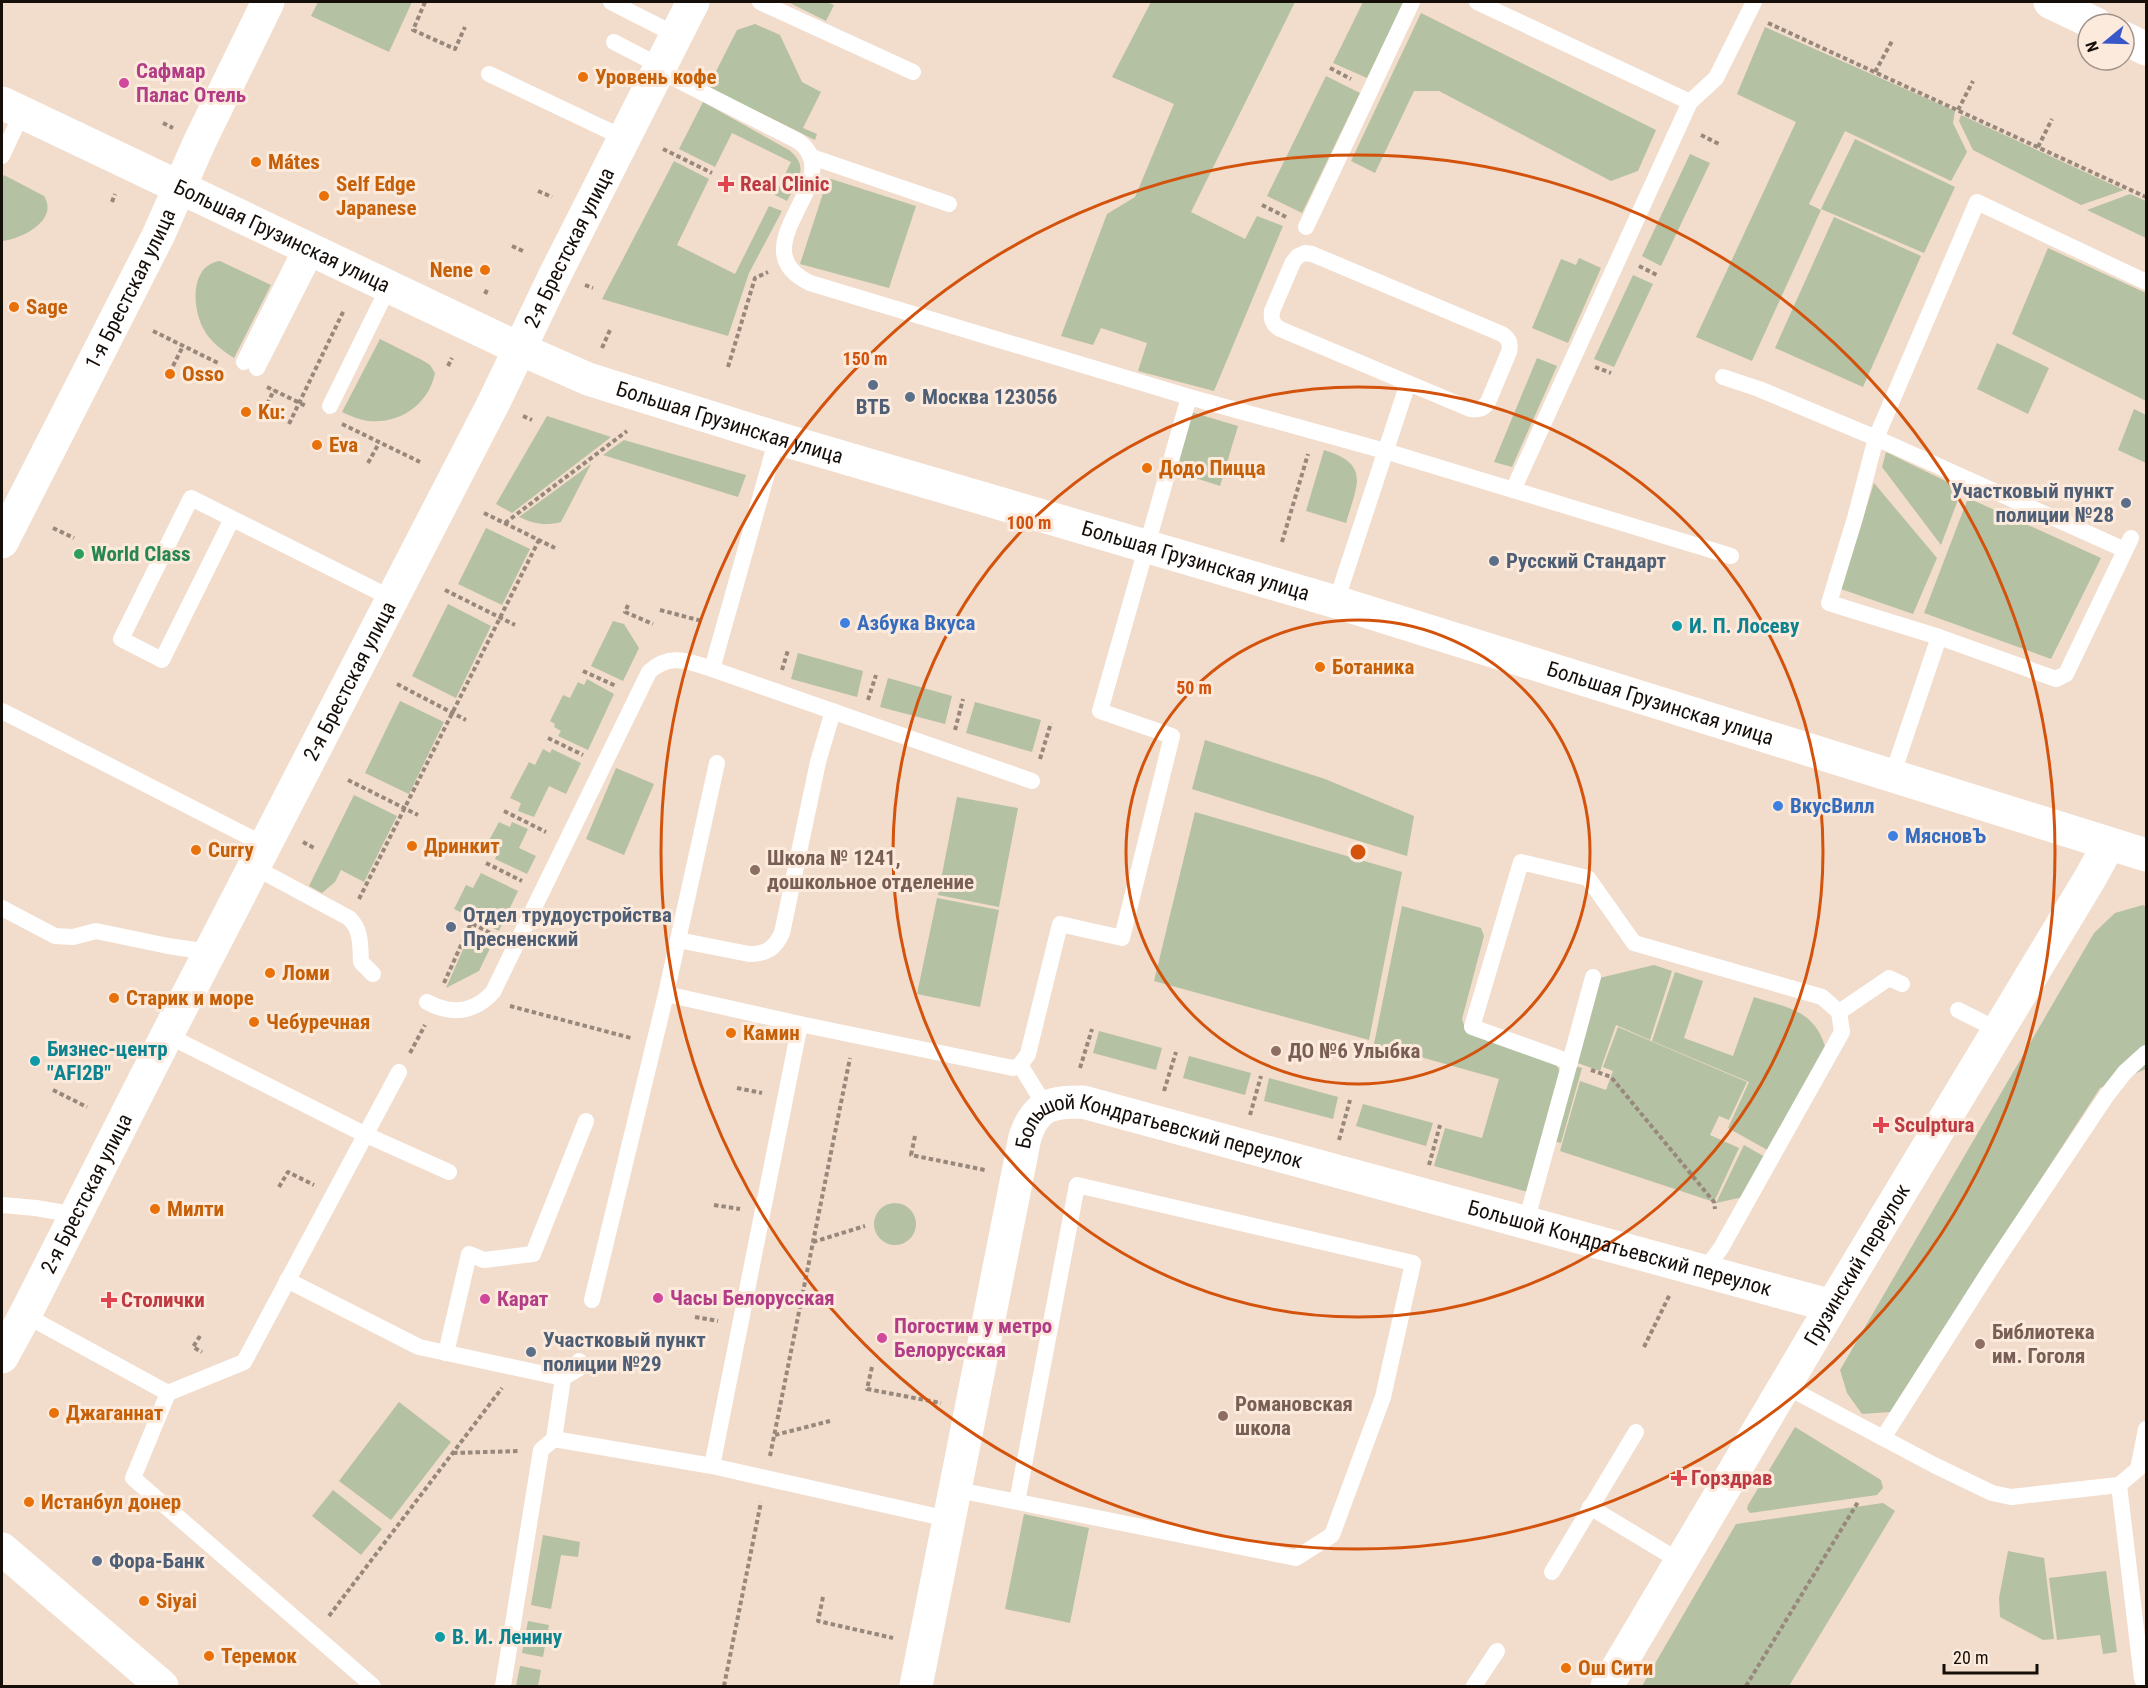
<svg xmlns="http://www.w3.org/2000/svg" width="2148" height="1688" font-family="'Roboto Condensed',sans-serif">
	<rect width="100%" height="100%" fill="#f2dccb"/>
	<g fill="#b5c1a3">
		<polygon points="318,2 412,2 389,52 311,16"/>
		<polygon points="788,2 827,2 834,5 826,21"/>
		<polygon points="1151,2 1295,2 1191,212 1245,239 1257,216 1283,226 1214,391 1138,371 1147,343 1101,328 1093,345 1061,336 1107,214 1135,197 1174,104 1112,77"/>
		<polygon points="1363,2 1404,2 1367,78 1333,63"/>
		<polygon points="1421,13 1656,130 1638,171 1611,181 1439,91 1414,91 1375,173 1351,161"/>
		<polygon points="755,24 780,35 802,82 821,92 803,128 817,134 815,140 708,87 737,30"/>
		<polygon points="1765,27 1955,111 1953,123 1967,152 1951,181 1845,131 1809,204 1821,210 1752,361 1696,337 1796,122 1737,94"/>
		<polygon points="1326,76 1360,93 1302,213 1267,196"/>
		<path d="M703 102 789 150C810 167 798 181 787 201L775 195 791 162 732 133 715 167 679 149Z"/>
		<polygon points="1961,115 2124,190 2081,205 1973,150 1959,121"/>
		<polygon points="1855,139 1955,187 1924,253 1821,209"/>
		<polygon points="1690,154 1710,163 1661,266 1642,256"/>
		<polygon points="674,161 709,179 677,245 735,274 769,206 782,211 749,273 728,336 602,299"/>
		<path d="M4 175 44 196C59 220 22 239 2 241V179Z"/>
		<polygon points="828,178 916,206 889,288 800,264"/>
		<polygon points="2130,194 2146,201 2146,238 2087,210"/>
		<polygon points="1834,217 1921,256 1863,387 1775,348"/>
		<polygon points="2048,248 2146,293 2146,401 2012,334"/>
		<polygon points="1579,258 1601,268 1568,343 1532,328 1561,259 1576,265"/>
		<path d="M220 261 271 285 234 358C222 350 210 342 203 328 192 307 190 265 220 261Z"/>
		<polygon points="1633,275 1653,284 1614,367 1594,359"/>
		<path d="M380 339 422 360 430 365 435 373C429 404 400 424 369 421 359 420 351 416 342 412Z"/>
		<polygon points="1997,343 2049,368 2028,414 1977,389"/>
		<polygon points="1537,358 1557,366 1512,467 1494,462"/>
		<polygon points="2134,409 2146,415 2146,463 2118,450"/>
		<polygon points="1191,412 1238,426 1220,486 1174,471"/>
		<polygon points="547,416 611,437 512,513 496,504"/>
		<polygon points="624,440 746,475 738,497 603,455"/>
		<path d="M1324 450C1371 464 1357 485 1346 523L1306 511Z"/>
		<polygon points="1886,452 1962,489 1941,545 1882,467"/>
		<path d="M591 464 561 522C545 526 534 524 519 517Z"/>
		<polygon points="1874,483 1937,558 1913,614 1841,589"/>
		<polygon points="1968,498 2101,558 2051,659 1924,613"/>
		<polygon points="486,528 530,549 502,605 458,584"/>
		<polygon points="448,604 491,626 456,698 412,676"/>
		<polygon points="613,621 624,624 639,648 623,681 591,666"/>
		<polygon points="798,653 863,671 857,697 791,679"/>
		<polygon points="888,678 952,696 945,724 880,707"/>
		<polygon points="587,679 614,694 588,750 558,736 561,731 554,727 555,724 550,721 563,695 570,698 578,682 584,685"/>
		<polygon points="400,701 444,722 409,794 365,773"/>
		<polygon points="975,702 1041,720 1032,752 966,733"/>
		<polygon points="1205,740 1325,779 1414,816 1407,856 1192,789"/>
		<polygon points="543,749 550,753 552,749 581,763 566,794 549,786 534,817 518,811 521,803 510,798 529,762 535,765"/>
		<polygon points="616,768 654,784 624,855 586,839"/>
		<polygon points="354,795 397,816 364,882 341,870 335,882 322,893 309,886"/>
		<polygon points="957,797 1018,808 999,907 938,895"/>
		<polygon points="1195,812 1402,872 1369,1040 1154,981"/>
		<polygon points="499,822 510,827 512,822 528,829 519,848 536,856 527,874 495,859 498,852 486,846"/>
		<polygon points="481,873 518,891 499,931 454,909 466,885 473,888"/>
		<polygon points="937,898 999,910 980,1007 917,994"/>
		<polygon points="2143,905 2146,907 2146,1069 2100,1088 1890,1412 1862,1414 1847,1393 1840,1370 2094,933 2115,913"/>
		<polygon points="1402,906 1481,928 1484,936 1462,1019 1465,1028 1555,1063 1561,1073 1528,1192 1434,1166 1445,1128 1482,1138 1499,1079 1374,1044"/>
		<polygon points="472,929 494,940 479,971 446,988"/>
		<polygon points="1654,965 1672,971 1650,1040 1616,1025 1600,1071 1572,1061 1595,979"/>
		<path d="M1675 972 1703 981 1684 1038 1733 1056 1754 997C1791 1009 1816 1010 1827 1053L1771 1152 1728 1128 1749 1082 1652 1041Z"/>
		<polygon points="1618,1027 1747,1082 1729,1120 1719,1116 1710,1135 1739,1148 1714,1202 1560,1151 1580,1081 1606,1090 1613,1071 1603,1067"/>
		<polygon points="1099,1031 1162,1048 1156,1070 1093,1053"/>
		<polygon points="1189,1056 1251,1073 1245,1095 1183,1078"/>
		<polygon points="1571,1065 1582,1068 1561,1143 1550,1140"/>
		<polygon points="1269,1078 1338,1097 1333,1119 1264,1101"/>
		<polygon points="1363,1104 1433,1123 1426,1146 1356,1126"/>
		<polygon points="1744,1145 1767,1158 1743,1197 1716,1203"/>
		<circle cx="895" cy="1224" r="21"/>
		<polygon points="399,1402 451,1442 391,1520 339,1481"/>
		<polygon points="1795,1427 1881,1480 1883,1488 1877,1495 1750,1513 1747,1509 1748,1505"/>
		<polygon points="333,1490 382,1529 361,1555 312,1516"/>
		<polygon points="1883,1503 1895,1511 1789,1686 1642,1686 1736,1524"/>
		<polygon points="1024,1514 1089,1528 1070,1623 1005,1609"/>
		<polygon points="543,1535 580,1542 578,1557 561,1555 551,1609 531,1605"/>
		<polygon points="2008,1551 2044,1558 2054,1639 2043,1640 2000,1617 1999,1598"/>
		<polygon points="2106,1571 2117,1652 2103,1654 2100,1635 2057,1640 2049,1578"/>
		<polygon points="528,1621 549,1625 543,1657 522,1653"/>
		<polygon points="520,1666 541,1670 538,1686 516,1686"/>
	</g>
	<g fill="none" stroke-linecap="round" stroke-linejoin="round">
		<g stroke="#98887c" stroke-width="4" stroke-dasharray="4.5 3" stroke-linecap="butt">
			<polyline points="425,2 413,30 455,49 465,27"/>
			<polyline points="1768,23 2146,197"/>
			<polyline points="1330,68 1351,79"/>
			<polyline points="1875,72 1892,41"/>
			<polyline points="1958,110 1973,81"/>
			<polyline points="163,123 173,128"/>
			<polyline points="1701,135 1719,144"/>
			<polyline points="2038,147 2052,119"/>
			<polyline points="663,149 712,173"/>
			<polyline points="538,191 552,197"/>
			<polyline points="112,202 115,194"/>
			<polyline points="1262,205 1286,217"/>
			<polyline points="512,246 525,252"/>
			<polyline points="1639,266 1657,275"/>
			<polyline points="585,285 593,288"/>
			<polyline points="485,294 488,288"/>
			<polyline points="153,331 220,364"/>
			<polyline points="602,348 610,330"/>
			<polyline points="173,366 183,346"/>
			<polyline points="448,366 452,358"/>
			<polyline points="728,367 755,278 768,272"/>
			<polyline points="1595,367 1611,373"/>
			<polyline points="267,387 306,406"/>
			<polyline points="264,411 274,390"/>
			<polyline points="523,416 532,420"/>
			<polyline points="289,424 344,310"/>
			<polyline points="342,424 420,462"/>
			<polyline points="368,463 379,443"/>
			<polyline points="484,513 555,548"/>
			<polyline points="505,523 627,431"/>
			<polyline points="53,528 74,538"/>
			<polyline points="1282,542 1308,454"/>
			<polyline points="445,590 515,625"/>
			<polyline points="628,605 625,612 653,624"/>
			<polyline points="660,610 702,621"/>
			<polyline points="782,670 788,650"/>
			<polyline points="583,671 616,686"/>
			<polyline points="397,684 466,720"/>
			<polyline points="868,700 876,675"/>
			<polyline points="955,730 963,699"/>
			<polyline points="548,738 583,755"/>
			<polyline points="1040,759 1051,723"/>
			<polyline points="348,780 418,815"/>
			<polyline points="504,811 546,832"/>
			<polyline points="303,842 314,848"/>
			<polyline points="486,863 522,881"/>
			<polyline points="359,899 539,540"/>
			<polyline points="444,983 471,923 496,936"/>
			<polyline points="510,1006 631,1038"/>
			<polyline points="410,1053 425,1025"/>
			<polyline points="66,1065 100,1082"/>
			<polyline points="1080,1068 1092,1029"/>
			<polyline points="1591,1070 1611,1077 1714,1202 1715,1209"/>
			<polyline points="737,1088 762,1093"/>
			<polyline points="53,1090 87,1107"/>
			<polyline points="1164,1091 1176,1052"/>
			<polyline points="1250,1115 1261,1076"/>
			<polyline points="915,1136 911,1155 985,1170"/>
			<polyline points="1339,1140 1350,1100"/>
			<polyline points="1429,1165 1440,1125"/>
			<polyline points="279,1187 288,1172 314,1185"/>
			<polyline points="714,1205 740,1209"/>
			<polyline points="813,1242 865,1226"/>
			<polyline points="695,1317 718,1321"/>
			<polyline points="200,1336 193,1347 202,1352"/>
			<polyline points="1644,1347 1670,1294"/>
			<polyline points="872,1367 867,1389 941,1403"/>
			<polyline points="775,1435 830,1421"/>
			<polyline points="453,1453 519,1451"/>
			<polyline points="770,1456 850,1058"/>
			<polyline points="823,1597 818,1621 893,1638"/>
			<polyline points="329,1616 502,1388"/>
			<polyline points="724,1686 761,1502"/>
			<polyline points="1746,1686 1858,1502"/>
		</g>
		<g stroke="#fff" stroke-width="16">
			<polyline points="611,2 676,35"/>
			<polyline points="760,2 913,72"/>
			<polyline points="1477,2 1690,102"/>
			<polyline points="614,42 660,66"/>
			<path d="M658 70 798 141C851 179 735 247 810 283L1189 397 1385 451 1731 556"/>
			<polyline points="489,74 624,138"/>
			<polyline points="2,156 22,113"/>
			<polyline points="812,157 949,204"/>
			<polyline points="1306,227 1412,2"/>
			<path d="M1305 253 1312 254 1502 334C1509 339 1511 343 1509 352L1488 402C1483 409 1479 410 1470 409L1280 329C1272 324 1271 319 1272 311L1293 262 1298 256Z"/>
			<polyline points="244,362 302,246"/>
			<polyline points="257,368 316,252"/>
			<polyline points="1723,377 1759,389 1876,438 2125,550"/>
			<polyline points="330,406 389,286"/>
			<polyline points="777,438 712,669 1032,781"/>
			<polyline points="1513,490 1690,102 1716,78 1754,2"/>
			<polyline points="232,519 162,660 121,639 191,498 393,599"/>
			<polyline points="1336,602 1408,383"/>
			<polyline points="1939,637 1829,603 1855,518 1876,438 1977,202 2146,282"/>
			<polyline points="2,711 265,845"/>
			<polyline points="1892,776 1939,637 2056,679 2066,674 2131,538"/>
			<path d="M254 867 349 918C362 930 360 946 361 962L373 974"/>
			<polyline points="2,908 55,936 73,937 96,931 168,946 209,952"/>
			<path d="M678 940 749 954C767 954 775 948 782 933L818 762 833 711"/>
			<polyline points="666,994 800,1024"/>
			<path d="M427 1002C451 1015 474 1013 493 992L649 672C669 653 688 661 712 669"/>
			<polyline points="1958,1010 1998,1030"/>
			<polyline points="1839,1012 1889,978 1902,984"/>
			<polyline points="167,1035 364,1134 449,1172"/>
			<polyline points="1570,1062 1593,977"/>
			<polyline points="1020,1065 1046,1107"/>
			<polyline points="2,1205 36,1208 76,1215"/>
			<polyline points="1526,1222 1570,1062 1472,1027 1521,862 1588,878 1634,943 1822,997 1839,1012 1842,1032 1721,1248 1704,1271"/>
			<polyline points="287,1280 419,1347 563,1378"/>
			<polyline points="592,1300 666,994 717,763"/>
			<polyline points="25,1315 168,1393 244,1362 399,1072"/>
			<polyline points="446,1353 469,1254 484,1260 533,1254 586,1121"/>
			<polyline points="1785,1386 1934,1465 1992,1493 2011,1497 2119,1485 2138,1469 2146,1429"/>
			<polyline points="168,1393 133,1478 373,1686"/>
			<polyline points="1883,1438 1990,1270 2107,1095 2125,1072 2146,1053"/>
			<polyline points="554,1439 563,1378 578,1369 579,1361"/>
			<polyline points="2119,1485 2142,1679 2146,1679"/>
			<polyline points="953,1489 1296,1558 1332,1535 1383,1397 1413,1263 1077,1185 1017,1502"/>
			<polyline points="1590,1507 1681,1562"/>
			<polyline points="948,1519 712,1466 800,1024 1013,1068 1020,1065 1028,1054 1060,924 1122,938 1172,736 1100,711 1189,397"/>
			<polyline points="1552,1572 1636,1432"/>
			<polyline points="503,1686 541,1450 554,1439 712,1466"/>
			<polyline points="1474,1686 1497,1651"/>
		</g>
		<g stroke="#fff" stroke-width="33">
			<path id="s1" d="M916 1686 1025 1137C1036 1104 1051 1102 1083 1102L1832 1306"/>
			<path id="s2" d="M1607 1686 1832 1306 2089 880 2109 844"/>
		</g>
		<g stroke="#fff" stroke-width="33">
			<polyline points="2050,2 2096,24"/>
			<polyline points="2124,38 2146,49"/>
			<path id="s3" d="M2 103 520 349 588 379 777 438 1336 602 2146 855"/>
			<path id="s4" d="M2 542 158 236 200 141 268 2"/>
			<path id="s5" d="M2 1357 25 1315 167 1035 494 402 556 273 693 2"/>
			<polyline points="2,1549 162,1686"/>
		</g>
	</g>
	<g fill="none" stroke="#d3520c" stroke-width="3">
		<circle cx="1358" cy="852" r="232"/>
		<circle cx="1358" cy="852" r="465"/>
		<circle cx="1358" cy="852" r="697"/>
	</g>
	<g fill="#e8710a" stroke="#fceadc" stroke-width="2">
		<circle cx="583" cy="77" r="6"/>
		<circle cx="256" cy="162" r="6"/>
		<circle cx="324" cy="196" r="6"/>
		<circle cx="485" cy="270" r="6"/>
		<circle cx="14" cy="307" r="6"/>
		<circle cx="170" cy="374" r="6"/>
		<circle cx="246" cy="412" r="6"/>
		<circle cx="317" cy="445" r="6"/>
		<circle cx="1147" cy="468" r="6"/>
		<circle cx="1320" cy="667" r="6"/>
		<circle cx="412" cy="846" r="6"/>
		<circle cx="196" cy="850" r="6"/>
		<circle cx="270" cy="973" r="6"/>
		<circle cx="114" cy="998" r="6"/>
		<circle cx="254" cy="1022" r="6"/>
		<circle cx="731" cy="1033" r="6"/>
		<circle cx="155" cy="1209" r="6"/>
		<circle cx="54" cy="1413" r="6"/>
		<circle cx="29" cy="1502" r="6"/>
		<circle cx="144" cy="1601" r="6"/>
		<circle cx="209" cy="1656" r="6"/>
		<circle cx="1566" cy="1668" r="6"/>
	</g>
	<g fill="#d1479c" stroke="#fceadc" stroke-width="2">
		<circle cx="124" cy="83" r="6"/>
		<circle cx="658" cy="1298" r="6"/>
		<circle cx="485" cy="1299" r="6"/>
		<circle cx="882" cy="1338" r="6"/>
	</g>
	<g fill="#e0444e" stroke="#fceadc" stroke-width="2">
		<path d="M723 175h6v6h6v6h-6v6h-6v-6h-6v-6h6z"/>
		<path d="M1878 1116h6v6h6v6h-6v6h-6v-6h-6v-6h6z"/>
		<path d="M106 1291h6v6h6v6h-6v6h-6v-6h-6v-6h6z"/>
		<path d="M1676 1469h6v6h6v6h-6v6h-6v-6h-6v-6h6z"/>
	</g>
	<g fill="#5c6f8a" stroke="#fceadc" stroke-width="2">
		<circle cx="873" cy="385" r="6"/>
		<circle cx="910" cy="397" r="6"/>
		<circle cx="2126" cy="503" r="6"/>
		<circle cx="1494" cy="561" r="6"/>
		<circle cx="451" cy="927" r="6"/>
		<circle cx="531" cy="1352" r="6"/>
		<circle cx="97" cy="1561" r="6"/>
	</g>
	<circle fill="#2e9e5b" stroke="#fceadc" stroke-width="2" cx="79" cy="554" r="6"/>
	<g fill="#3f7fe0" stroke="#fceadc" stroke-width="2">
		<circle cx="845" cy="623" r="6"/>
		<circle cx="1778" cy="806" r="6"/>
		<circle cx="1893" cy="836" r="6"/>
	</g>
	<g fill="#0f9aa8" stroke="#fceadc" stroke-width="2">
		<circle cx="1677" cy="626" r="6"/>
		<circle cx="35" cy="1061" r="6"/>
		<circle cx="440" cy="1637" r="6"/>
	</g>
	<g fill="#8d6e63" stroke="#fceadc" stroke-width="2">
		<circle cx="755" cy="870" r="6"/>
		<circle cx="1276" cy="1051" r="6"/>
		<circle cx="1980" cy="1344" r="6"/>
		<circle cx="1223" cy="1416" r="6"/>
	</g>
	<g text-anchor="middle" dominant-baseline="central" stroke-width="6" stroke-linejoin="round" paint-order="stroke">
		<g font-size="21" font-weight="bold" fill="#b23c85" stroke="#fceadc" text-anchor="start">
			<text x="136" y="71">Сафмар<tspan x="136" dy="24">Палас Отель</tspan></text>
			<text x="670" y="1298">Часы Белорусская</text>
			<text x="497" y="1299">Карат</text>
			<text x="894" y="1326">Погостим у метро<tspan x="894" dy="24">Белорусская</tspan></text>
		</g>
		<g font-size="21" font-weight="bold" fill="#c56008" stroke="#fceadc" text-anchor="start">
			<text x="595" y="77">Уровень кофе</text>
			<text x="268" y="162">Mátes</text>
			<text x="336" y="184">Self Edge<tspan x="336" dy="24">Japanese</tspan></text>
			<text x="473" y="270" text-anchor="end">Nene</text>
			<text x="26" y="307">Sage</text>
			<text x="182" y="374">Osso</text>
			<text x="258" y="412">Ku:</text>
			<text x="329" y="445">Eva</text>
			<text x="1159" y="468">Додо Пицца</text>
			<text x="1332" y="667">Ботаника</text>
			<text x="424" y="846">Дринкит</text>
			<text x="208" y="850">Curry</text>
			<text x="282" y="973">Ломи</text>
			<text x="126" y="998">Старик и море</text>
			<text x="266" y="1022">Чебуречная</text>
			<text x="743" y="1033">Камин</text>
			<text x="167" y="1209">Милти</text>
			<text x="66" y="1413">Джаганнат</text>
			<text x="41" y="1502">Истанбул донер</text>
			<text x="156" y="1601">Siyai</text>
			<text x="221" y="1656">Теремок</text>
			<text x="1578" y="1668">Ош Сити</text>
		</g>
		<g font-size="21" font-weight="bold" fill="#be3a42" stroke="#fceadc" text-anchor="start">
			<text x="740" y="184">Real Clinic</text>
			<text x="1894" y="1125">Sculptura</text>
			<text x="121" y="1300">Столички</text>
			<text x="1691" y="1478">Горздрав</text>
		</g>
		<g font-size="21" fill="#160e09" stroke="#fceadc">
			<text stroke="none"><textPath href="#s3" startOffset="310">Большая Грузинская улица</textPath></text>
			<text stroke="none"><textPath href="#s5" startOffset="1246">2-я Брестская улица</textPath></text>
			<text stroke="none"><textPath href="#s4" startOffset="284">1-я Брестская улица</textPath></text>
			<text stroke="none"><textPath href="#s3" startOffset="796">Большая Грузинская улица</textPath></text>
			<text stroke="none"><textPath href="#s3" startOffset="1282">Большая Грузинская улица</textPath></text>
			<text stroke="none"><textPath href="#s5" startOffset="760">2-я Брестская улица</textPath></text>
			<text stroke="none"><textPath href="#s3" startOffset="1768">Большая Грузинская улица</textPath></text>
			<text stroke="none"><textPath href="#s1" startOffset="705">Большой Кондратьевский переулок</textPath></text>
			<text stroke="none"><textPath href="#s5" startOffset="184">2-я Брестская улица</textPath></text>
			<text stroke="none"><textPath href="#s1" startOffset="1191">Большой Кондратьевский переулок</textPath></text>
			<text stroke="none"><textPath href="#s2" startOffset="490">Грузинский переулок</textPath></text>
		</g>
		<g font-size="21" font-weight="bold" fill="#4e5e75" stroke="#fceadc" text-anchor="start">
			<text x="922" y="397">Москва 123056</text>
			<text x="873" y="407" text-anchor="middle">ВТБ</text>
			<text x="2114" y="491" text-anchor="end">Участковый пункт<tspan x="2114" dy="24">полиции №28</tspan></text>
			<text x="1506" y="561">Русский Стандарт</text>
			<text x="463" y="915">Отдел трудоустройства<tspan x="463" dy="24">Пресненский</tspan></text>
			<text x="543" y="1340">Участковый пункт<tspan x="543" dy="24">полиции №29</tspan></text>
			<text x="109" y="1561">Фора-Банк</text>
		</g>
		<g font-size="21" font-weight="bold" fill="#27864d" stroke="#fceadc" text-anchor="start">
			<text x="91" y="554">World Class</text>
		</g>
		<g font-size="21" font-weight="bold" fill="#366cbe" stroke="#fceadc" text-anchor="start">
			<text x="857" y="623">Азбука Вкуса</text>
			<text x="1790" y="806">ВкусВилл</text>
			<text x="1905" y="836">МясновЪ</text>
		</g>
		<g font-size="21" font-weight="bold" fill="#0d838f" stroke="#fceadc" text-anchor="start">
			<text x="1689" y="626">И. П. Лосеву</text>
			<text x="47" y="1049">Бизнес-центр<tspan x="47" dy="24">"AFI2B"</tspan></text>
			<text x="452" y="1637">В. И. Ленину</text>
		</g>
		<g font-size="21" font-weight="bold" fill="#785e54" stroke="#fceadc" text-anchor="start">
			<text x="767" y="858">Школа № 1241,<tspan x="767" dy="24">дошкольное отделение</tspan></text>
			<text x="1288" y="1051">ДО №6 Улыбка</text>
			<text x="1992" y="1332">Библиотека<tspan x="1992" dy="24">им. Гоголя</tspan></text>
			<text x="1235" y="1404">Романовская<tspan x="1235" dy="24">школа</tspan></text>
		</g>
	</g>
	<circle cx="1358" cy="852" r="9" fill="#d3520c" stroke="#fceadc" stroke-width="3"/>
	<g font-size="18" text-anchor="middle" font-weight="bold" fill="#d3520c" stroke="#fceadc" stroke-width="6" stroke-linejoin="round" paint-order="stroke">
		<text x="865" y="365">150 m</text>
		<text x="1029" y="529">100 m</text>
		<text x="1194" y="694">50 m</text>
	</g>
	<rect width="2148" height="1688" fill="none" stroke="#160e09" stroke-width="6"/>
	<g transform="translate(2106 42) rotate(251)"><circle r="28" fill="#fceadc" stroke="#a09288" stroke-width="1.5"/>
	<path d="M0-4.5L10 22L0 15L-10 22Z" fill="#3857c9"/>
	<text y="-9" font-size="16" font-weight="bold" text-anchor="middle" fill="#160e09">N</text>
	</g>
	<path d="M1944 1664v9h93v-9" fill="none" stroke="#160e09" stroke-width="3"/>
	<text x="1953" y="1664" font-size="18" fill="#160e09" stroke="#fceadc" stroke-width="4.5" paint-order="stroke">20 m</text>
</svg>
